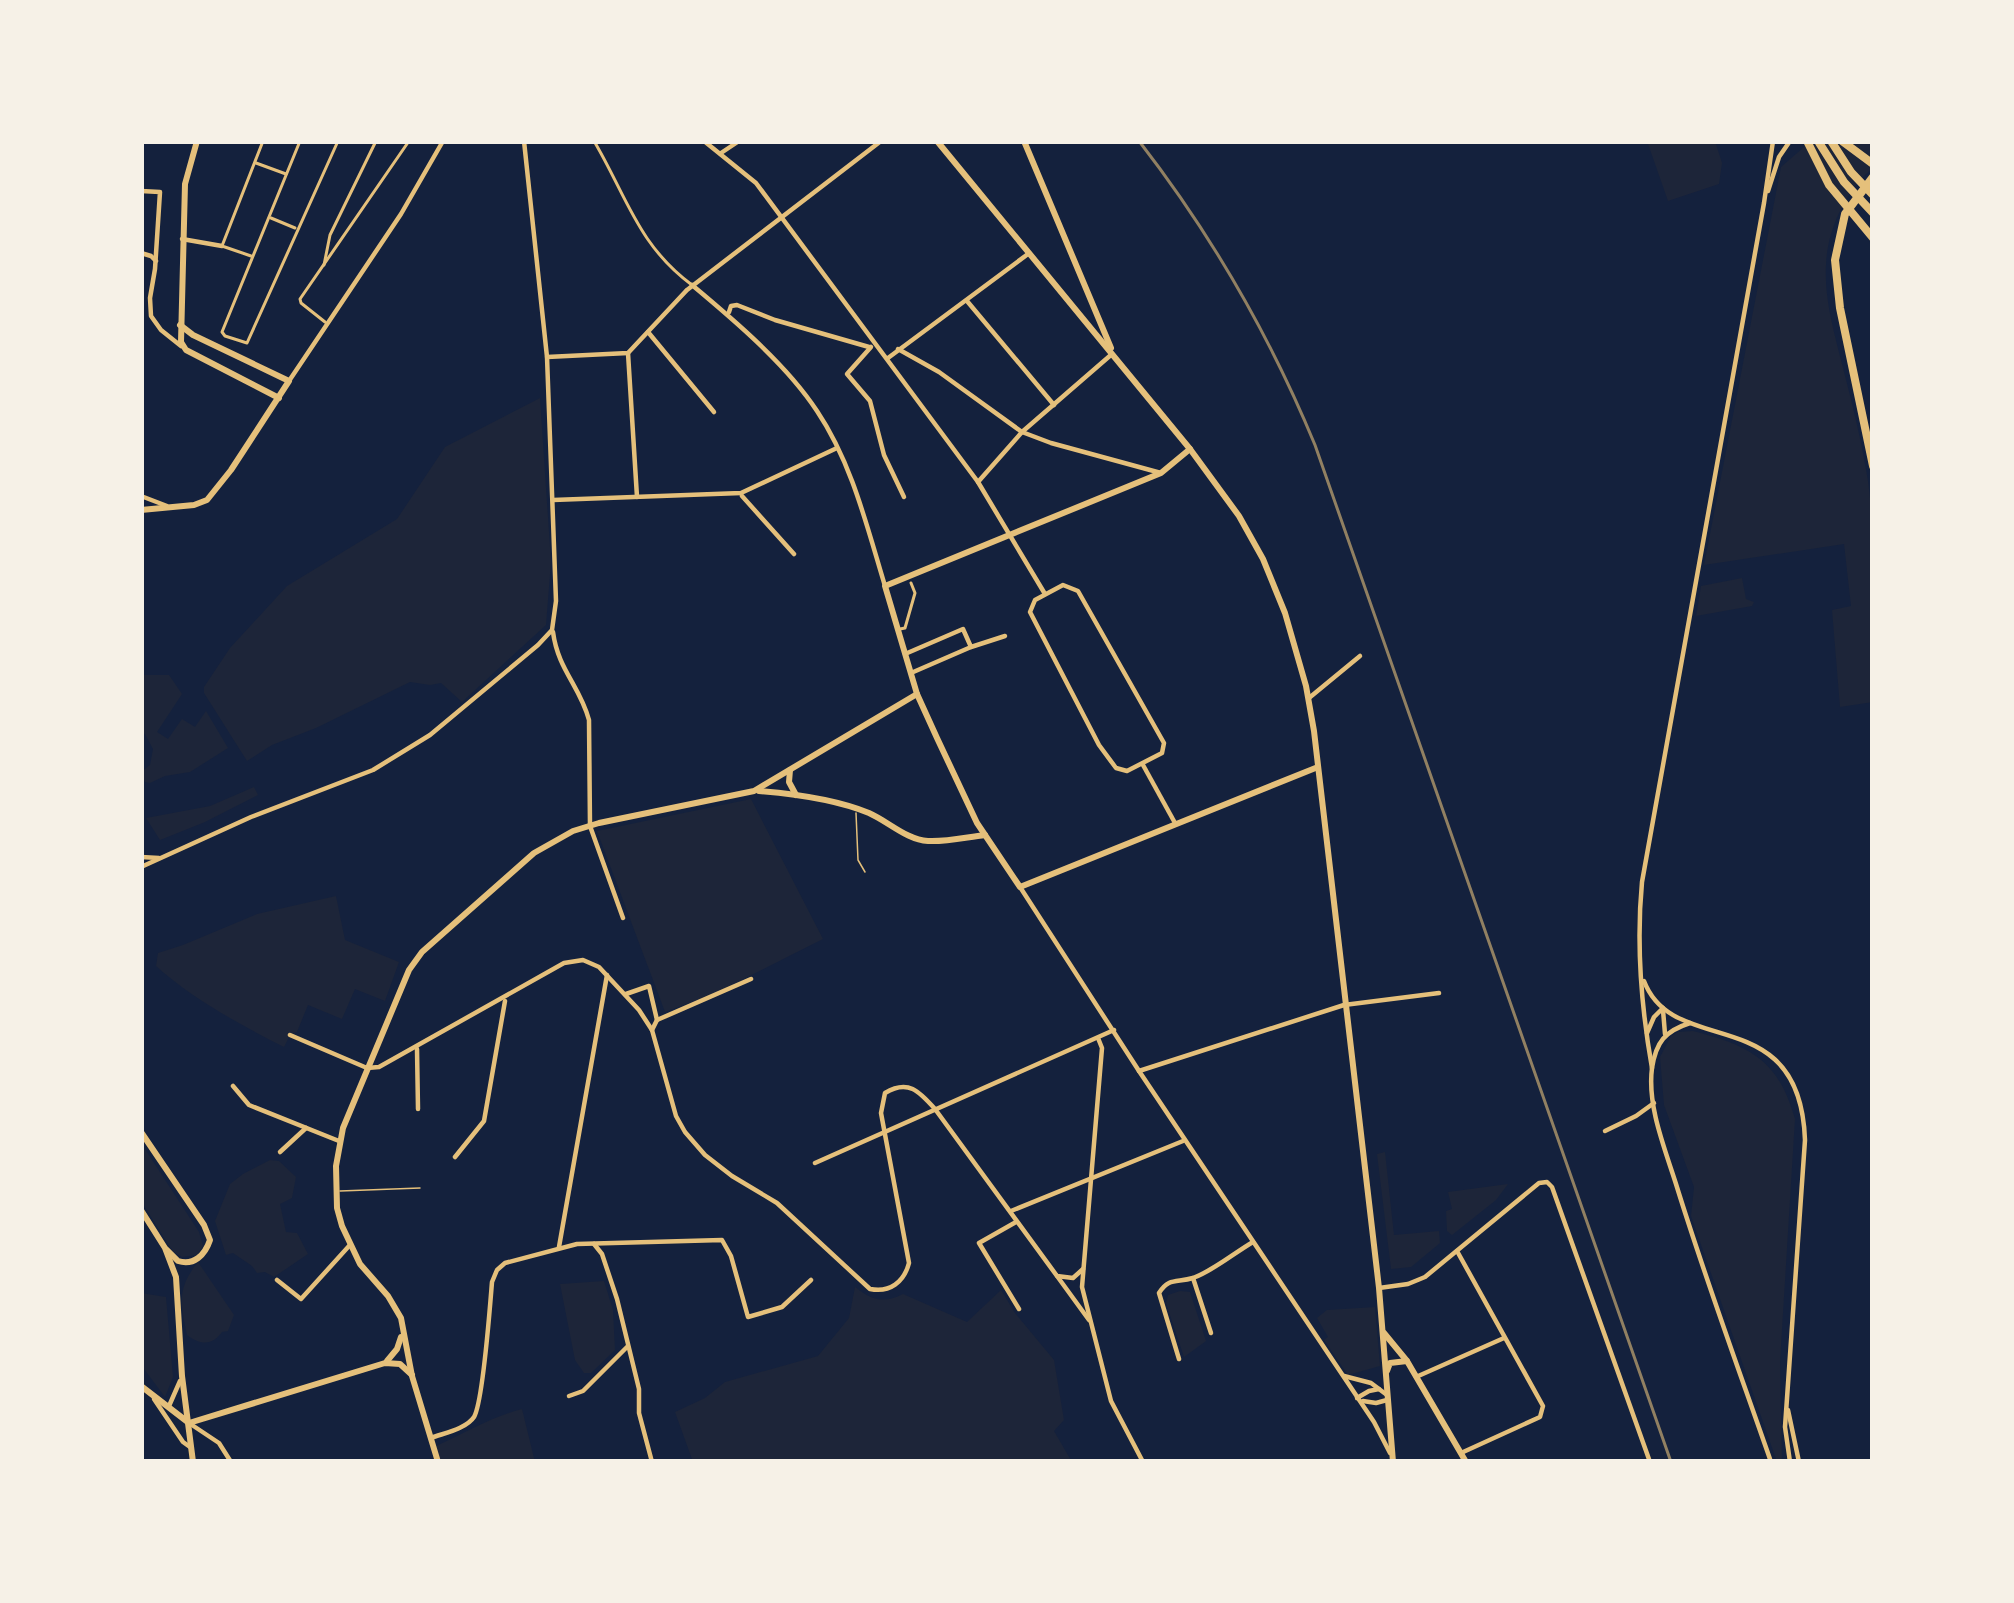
<svg xmlns="http://www.w3.org/2000/svg" width="2014" height="1603" font-family="Montserrat,sans-serif">
	<rect width="100%" height="100%" fill="#14213d"/>
	<g fill="#1d2539">
		<polygon points="1647,141 1715,141 1722,163 1719,184 1668,201"/>
		<path d="M1811 141H1873V168C1846 189 1827 231 1826 265 1824 298 1834 332 1842 364 1852 403 1862 442 1868 481 1878 554 1873 629 1873 702L1840 707 1832 610 1851 606 1844 544 1704 565 1781 167Z"/>
		<polygon points="540,398 551,562 546,625 462,702 441,683 430,685 410,682 316,728 272,745 247,761 204,693 204,687 230,648 287,586 397,519 445,447"/>
		<polygon points="1742,578 1746,599 1754,602 1752,606 1696,616 1701,586"/>
		<polygon points="141,675 169,675 182,694 157,732 168,739 182,719 195,727 206,711 228,748 190,772 165,776 150,783 145,782 141,772 150,765 153,749 145,734 141,732"/>
		<polygon points="254,787 258,795 205,822 160,840 146,818 210,806"/>
		<polygon points="751,799 823,939 716,993 665,1012 597,831"/>
		<path d="M336 896 345 940 399 962 385 1001 355 989 342 1019 308 1005 297 1032 290 1035 284 1047C239 1024 194 1000 156 966L158 953 183 945 257 914Z"/>
		<path d="M1693 1031C1750 1046 1778 1059 1795 1119L1780 1362 1782 1462H1777L1691 1216 1694 1187 1664 1105 1660 1057 1671 1036 1678 1032Z"/>
		<polygon points="141,1143 199,1232 203,1246 197,1255 182,1257 173,1252 141,1201"/>
		<polygon points="1385,1152 1394,1235 1439,1231 1440,1243 1411,1267 1391,1269 1377,1154"/>
		<polygon points="270,1160 279,1161 296,1177 292,1198 280,1204 286,1232 297,1233 308,1254 274,1277 265,1272 257,1273 252,1266 233,1253 226,1255 215,1221 230,1184 243,1174"/>
		<polygon points="1508,1184 1496,1200 1452,1235 1447,1231 1446,1211 1452,1209 1448,1192"/>
		<path d="M198 1262 234 1315 228 1331 222 1332C212 1346 200 1345 187 1335 180 1303 177 1288 198 1262Z"/>
		<polygon points="604,1281 613,1310 615,1350 591,1373 584,1373 575,1360 560,1284"/>
		<path d="M855 1287C871 1300 884 1304 903 1294L967 1322 1001 1290 1015 1313 1054 1360 1064 1420 1054 1431 1072 1462H693L675 1412 705 1398 725 1382 818 1356 849 1318Z"/>
		<polygon points="1180,1291 1190,1292 1206,1341 1184,1357 1166,1303 1168,1295"/>
		<polygon points="141,1293 166,1297 173,1377 165,1397 141,1365"/>
		<polygon points="1375,1307 1380,1366 1348,1375 1324,1340 1328,1337 1317,1318 1327,1310"/>
		<path d="M522 1409 535 1462H441L436 1446C465 1433 491 1417 522 1409Z"/>
	</g>
	<g fill="none" stroke-linecap="round" stroke-linejoin="round">
		<g stroke="#e5c07b" stroke-width="1.5">
			<polyline points="856,813 858,860 865,872"/>
			<polyline points="340,1191 420,1188"/>
		</g>
		<g stroke="#e5c07b" stroke-width="3">
			<polyline points="300,141 222,332 225,336 247,343 338,141"/>
			<path d="M594 141C627 197 638 245 692 285"/>
			<polyline points="256,163 286,174"/>
			<polyline points="271,218 295,228"/>
			<polyline points="251,256 222,246 263,141"/>
			<polyline points="324,265 330,235 376,141"/>
			<polyline points="325,322 301,303 300,299 409,141"/>
			<polyline points="900,629 905,628 915,593 911,583"/>
		</g>
		<g stroke="#e5c07b" stroke-width="4.5">
			<polyline points="704,141 756,183 978,482 1045,594"/>
			<polyline points="721,153 739,141"/>
			<polyline points="141,191 160,192 155,269 150,298 151,316 161,330 181,346"/>
			<polyline points="1768,191 1779,157 1790,141"/>
			<polyline points="182,239 222,246"/>
			<polyline points="141,253 151,256 156,261"/>
			<path d="M692 285C734 320 787 365 817 411 852 463 867 527 885 586"/>
			<polyline points="687,290 881,141"/>
			<polyline points="967,301 1054,405"/>
			<polyline points="729,312 731,306 737,305 775,320 869,347"/>
			<polyline points="648,332 714,412"/>
			<polyline points="871,347 847,374 870,401 884,455 904,497"/>
			<polyline points="898,349 939,372 1022,432 1051,443 1161,473"/>
			<polyline points="628,353 637,497"/>
			<polyline points="547,357 628,353 686,291"/>
			<polyline points="888,358 1028,254"/>
			<polyline points="289,381 401,214 443,141"/>
			<polyline points="978,482 1022,432 1112,354"/>
			<polyline points="141,496 167,506"/>
			<polyline points="742,496 794,554"/>
			<polyline points="553,500 741,493 837,448"/>
			<polygon points="1063,585 1078,591 1164,743 1162,753 1127,771 1116,768 1099,745 1030,612 1035,600"/>
			<path d="M553 632C558 670 580 686 589 720L590 826 623 918"/>
			<polyline points="971,647 1005,636"/>
			<polyline points="905,654 963,629 971,647 911,673"/>
			<polyline points="1309,698 1360,656"/>
			<polyline points="1143,765 1175,823"/>
			<polyline points="141,857 159,858"/>
			<polyline points="141,867 251,817 373,770 430,735 538,645 552,630 556,601 547,357 524,141"/>
			<polyline points="1020,887 1139,1071 1374,1422 1390,1453"/>
			<path d="M1644 981C1674 1060 1800 999 1805 1140L1785 1427 1790 1462"/>
			<polyline points="626,994 649,986 657,1020"/>
			<polyline points="1663,1010 1665,1034"/>
			<path d="M1690 1023C1665 1031 1656 1042 1652 1068 1647 1106 1665 1149 1676 1184 1705 1278 1739 1370 1771 1462"/>
			<polyline points="652,1030 657,1020 751,979"/>
			<polyline points="1647,1033 1654,1017 1663,1008"/>
			<path d="M290 1035 367 1068 379 1067 564 963 583 960 599 967 639 1010 652 1030 676 1116 685 1132 705 1155 732 1176 777 1203 870 1289C890 1293 904 1282 909 1263L881 1113 885 1093C908 1079 919 1091 935 1109L1057 1276 1073 1278 1083 1269"/>
			<polyline points="1098,1038 1102,1048 1082,1287 1111,1401 1143,1462"/>
			<polyline points="417,1049 418,1109"/>
			<path d="M1652 1068C1641 1006 1636 945 1642 882L1764 203 1773 141"/>
			<polyline points="1139,1071 1344,1005 1439,993"/>
			<polyline points="233,1086 249,1105 339,1141"/>
			<polyline points="1605,1131 1636,1116 1654,1103"/>
			<polyline points="280,1152 306,1128"/>
			<polyline points="455,1157 484,1121 505,1001"/>
			<polyline points="815,1163 1114,1030"/>
			<polyline points="1011,1211 1183,1141"/>
			<polyline points="1016,1222 979,1243 1019,1309"/>
			<polyline points="594,1244 602,1254 617,1299 639,1389 639,1413 652,1462"/>
			<polyline points="559,1247 607,975"/>
			<polyline points="1457,1251 1543,1406 1540,1417 1461,1453"/>
			<polyline points="1057,1276 1089,1320"/>
			<polyline points="1193,1278 1211,1333"/>
			<polyline points="277,1280 301,1299 349,1246"/>
			<polyline points="1379,1288 1408,1284 1425,1277 1539,1183 1547,1182 1552,1187 1650,1462"/>
			<path d="M1179 1359 1159 1293C1169 1277 1177 1283 1193 1278 1213 1271 1234 1253 1253 1242"/>
			<polyline points="1344,1376 1371,1383 1387,1395"/>
			<polyline points="1416,1377 1504,1338"/>
			<polyline points="569,1396 583,1391 627,1347"/>
			<polyline points="1357,1398 1369,1391 1379,1389"/>
			<polyline points="154,1399 183,1442 190,1447"/>
			<polyline points="1363,1401 1376,1403 1387,1400"/>
			<polyline points="169,1406 180,1381"/>
			<polyline points="1788,1410 1799,1462"/>
			<polyline points="189,1423 219,1443 231,1462"/>
			<path d="M431 1438C444 1433 466 1429 474 1417 483 1402 490 1306 492 1282L497 1270 505 1263 577 1244 722 1240 731 1256 748 1317 782 1307 811 1280"/>
		</g>
		<g stroke="#e5c07b" stroke-width="6">
			<polyline points="197,141 185,184 181,342 186,350 279,398"/>
			<polyline points="1190,449 1161,473 885,586 917,694 937,738 977,823 1020,887 1318,767"/>
			<polyline points="141,510 194,505 207,500 231,470 289,381 193,335 180,325"/>
			<polyline points="790,770 789,782 796,795"/>
			<path d="M759 791C796 794 835 799 869 813 889 822 907 840 928 841 947 842 967 837 985 835"/>
			<path d="M141 1132 204 1225 210 1240C205 1255 194 1266 178 1261L167 1250"/>
			<polyline points="141,1210 165,1248 176,1277 182,1376 193,1462"/>
			<polyline points="1384,1333 1407,1361 1466,1462"/>
			<polyline points="387,1361 397,1349 401,1337"/>
			<polyline points="141,1386 189,1423"/>
			<polyline points="189,1423 385,1363 400,1364 412,1375"/>
			<polyline points="438,1462 412,1376 401,1318 388,1296 360,1264 342,1226 337,1208 336,1166 343,1128 409,970 422,952 534,853 573,831 599,823 754,791 917,694"/>
		</g>
		<g stroke="#e5c07b" stroke-width="6">
			<polyline points="937,141 1190,449 1239,516 1263,559 1285,613 1306,686 1314,731 1379,1288 1393,1462"/>
			<polyline points="1024,141 1111,348"/>
			<polyline points="1387,1371 1390,1363 1407,1361"/>
		</g>
		<g stroke="#e5c07b" stroke-width="8">
			<polyline points="1807,141 1829,185 1873,238"/>
			<polyline points="1818,141 1844,182 1873,213"/>
			<polyline points="1831,141 1851,172 1873,195"/>
			<polyline points="1842,141 1873,164"/>
			<polyline points="1873,177 1845,214 1835,260 1840,308 1873,466"/>
		</g>
		<path stroke="#918062" stroke-width="3" d="M1139 141C1211 234 1270 336 1315 445L1671 1462"/>
	</g>
	<rect width="2014" height="1603" fill="none" stroke="#f6f1e7" stroke-width="288"/>
</svg>
